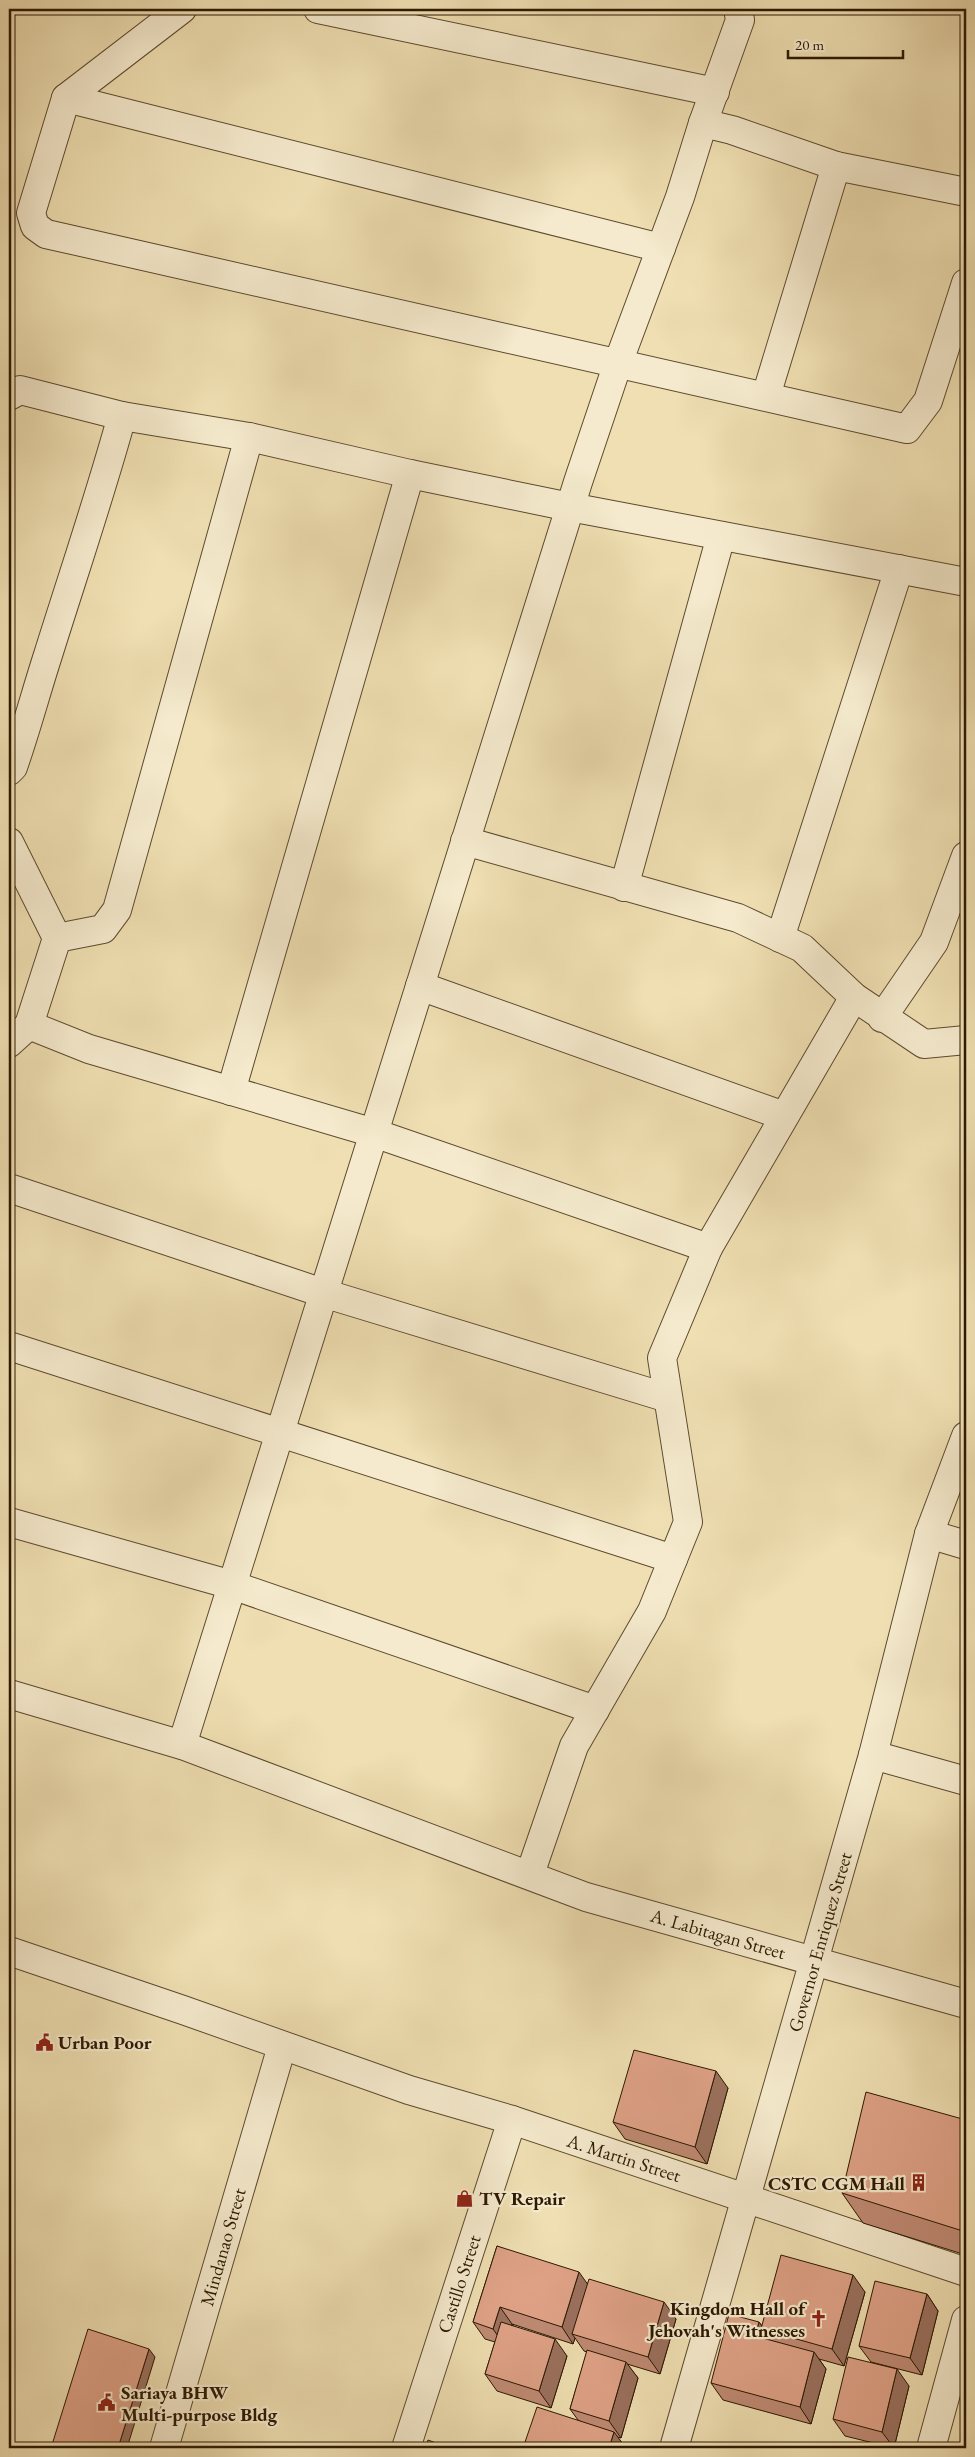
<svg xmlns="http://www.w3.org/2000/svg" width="975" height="2457" font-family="'EB Garamond',serif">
	<rect width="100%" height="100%" fill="#efdfb2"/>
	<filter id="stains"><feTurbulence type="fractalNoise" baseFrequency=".004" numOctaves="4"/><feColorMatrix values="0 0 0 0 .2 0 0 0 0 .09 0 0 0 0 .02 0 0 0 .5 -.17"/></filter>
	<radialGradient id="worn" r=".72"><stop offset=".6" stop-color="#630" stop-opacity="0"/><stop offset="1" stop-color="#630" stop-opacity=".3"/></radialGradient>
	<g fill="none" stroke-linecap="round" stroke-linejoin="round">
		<defs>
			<g id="minor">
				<polyline points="182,9 66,98 31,213 35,226 46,234 907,429 928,401 966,283"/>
				<polyline points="318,9 715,92"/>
				<polyline points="66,98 661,248"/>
				<polyline points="703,123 732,130 836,166 966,192"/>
				<polyline points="9,396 20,390 122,416 249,437 410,474 570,507 966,582"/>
				<polyline points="766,396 836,166"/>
				<path d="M9 771 13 767C26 730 36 692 48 655 73 575 100 496 122 416"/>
				<polyline points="465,841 738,918 802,948 854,997 924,1044 966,1040"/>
				<polyline points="9,842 57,938 29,1025 9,1043"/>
				<polyline points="624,887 721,536"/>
				<polyline points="57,938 103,929 117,910 249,437"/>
				<polyline points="780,938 899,569"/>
				<polyline points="420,986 784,1116"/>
				<polyline points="882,1018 934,942 966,856"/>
				<polyline points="29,1025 89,1049 374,1133 708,1248 854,997"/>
				<polyline points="231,1091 410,474"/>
				<polyline points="9,1188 323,1293 668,1398"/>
				<polyline points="9,1346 673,1559"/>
				<polyline points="9,1522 232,1585 595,1710"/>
				<polyline points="929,1534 966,1545"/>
				<polyline points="9,1694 182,1745 586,1897 966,2004"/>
				<polyline points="182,1745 578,482 618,363 680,197 703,123 740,20 738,9"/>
				<polyline points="873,1755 966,1781"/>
				<polyline points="530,1874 574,1746 652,1611 688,1522 662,1358 708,1248"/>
				<polyline points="9,1951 183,2010 409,2090 512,2120 966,2272"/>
				<polyline points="164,2448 282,2046"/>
				<polyline points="406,2448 512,2120"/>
				<polyline points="674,2448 873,1755 929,1534 966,1436"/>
				<polyline points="931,2448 966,2320"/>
			</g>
		</defs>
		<use href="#minor" stroke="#5d4a2e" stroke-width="30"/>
		<use href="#minor" stroke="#f5eacd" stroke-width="28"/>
	</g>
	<g fill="#bf8a73" stroke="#2c1902">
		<polygon points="728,2088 707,2164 625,2139 613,2122"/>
		<polygon points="966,2120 966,2255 863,2223 842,2193"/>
		<polygon points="497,2246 587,2283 676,2319 660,2374 627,2364 638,2378 621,2438 617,2437 626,2448 578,2420 570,2409 587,2352 584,2351 575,2338 573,2344 512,2324 512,2325 567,2356 551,2408 497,2391 485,2374 495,2342 485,2339 473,2322"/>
		<polygon points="865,2292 844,2366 819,2359 826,2369 811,2424 723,2400 711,2383 759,2322 762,2326"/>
		<polygon points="927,2294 938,2311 922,2375 871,2362 859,2346"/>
		<polygon points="909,2386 894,2448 845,2436 833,2419"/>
	</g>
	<g fill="#9b715e" stroke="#2c1902">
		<polygon points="716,2071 728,2088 707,2164 695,2147"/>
		<polygon points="579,2272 591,2289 572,2334 575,2338 573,2344 562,2327"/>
		<polygon points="853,2275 865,2292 844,2366 832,2349"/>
		<polygon points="927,2294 938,2311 922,2375 910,2358"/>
		<polygon points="664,2302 676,2319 660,2374 648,2357"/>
		<polygon points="500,2307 512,2324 505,2346 493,2329"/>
		<polygon points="759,2322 765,2330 761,2329 770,2342 755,2336"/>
		<polygon points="555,2339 567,2356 551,2408 539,2391"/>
		<polygon points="149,2349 155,2357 127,2448 118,2448"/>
		<polygon points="814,2352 826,2369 811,2424 800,2407"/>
		<polygon points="626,2362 638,2378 621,2438 609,2421"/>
		<polygon points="897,2369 909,2386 894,2448 882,2432"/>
		<polygon points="614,2432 626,2448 609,2448"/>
	</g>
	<g fill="#dea186" stroke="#2c1902">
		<polygon points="634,2050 716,2071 695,2147 613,2122"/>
		<polygon points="866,2092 966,2120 966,2232 842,2193"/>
		<polygon points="497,2246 579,2272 562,2327 500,2307 493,2329 473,2322"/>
		<polygon points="781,2255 853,2275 832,2349 761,2329"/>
		<polygon points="589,2279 664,2302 648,2357 572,2334"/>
		<polygon points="875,2281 927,2294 910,2358 859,2346"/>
		<polygon points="729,2314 759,2322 755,2336 814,2352 800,2407 711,2383"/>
		<polygon points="501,2322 555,2339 539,2391 485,2374"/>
		<polygon points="88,2329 149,2349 118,2448 51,2448"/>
		<polygon points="587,2350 626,2362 609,2421 570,2409"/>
		<polygon points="848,2357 897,2369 882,2432 833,2419"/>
		<polygon points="537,2407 614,2432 609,2448 523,2448"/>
		<polygon points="428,2440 449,2448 425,2448"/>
	</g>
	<defs>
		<symbol id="civic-bare" viewBox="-9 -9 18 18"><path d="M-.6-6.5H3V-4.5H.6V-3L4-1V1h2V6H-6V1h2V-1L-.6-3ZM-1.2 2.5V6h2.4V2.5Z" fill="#8f2418" stroke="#f5eacd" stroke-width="2.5" paint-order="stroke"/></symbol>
		<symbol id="building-bare" viewBox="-9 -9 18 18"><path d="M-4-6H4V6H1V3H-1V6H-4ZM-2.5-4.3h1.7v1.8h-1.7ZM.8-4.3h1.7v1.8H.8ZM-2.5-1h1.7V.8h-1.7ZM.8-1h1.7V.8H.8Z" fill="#8f2418" stroke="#f5eacd" stroke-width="2.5" paint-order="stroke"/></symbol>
		<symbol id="shop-bare" viewBox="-9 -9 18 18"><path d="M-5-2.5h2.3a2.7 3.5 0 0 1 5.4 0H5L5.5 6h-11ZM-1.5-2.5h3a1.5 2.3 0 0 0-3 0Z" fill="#8f2418" stroke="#f5eacd" stroke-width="2.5" paint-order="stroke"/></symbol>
		<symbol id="church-bare" viewBox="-9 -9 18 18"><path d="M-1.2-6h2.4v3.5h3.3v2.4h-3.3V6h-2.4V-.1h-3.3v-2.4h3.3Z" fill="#8f2418" stroke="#f5eacd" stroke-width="2.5" paint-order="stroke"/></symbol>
	</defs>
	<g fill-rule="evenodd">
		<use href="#civic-bare" x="32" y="2030" width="25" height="25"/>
		<use href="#building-bare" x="906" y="2170" width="25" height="25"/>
		<use href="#shop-bare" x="452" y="2186" width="25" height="25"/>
		<use href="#church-bare" x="806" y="2306" width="25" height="25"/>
		<use href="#civic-bare" x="94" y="2390" width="25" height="25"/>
	</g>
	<g text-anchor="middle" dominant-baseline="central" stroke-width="4.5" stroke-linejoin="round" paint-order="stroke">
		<g font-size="19" fill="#2c1902" stroke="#f5eacd">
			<text transform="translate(718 1934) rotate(16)">A. Labitagan Street</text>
			<text transform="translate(820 1942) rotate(-74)">Governor Enriquez Street</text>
			<text transform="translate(624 2158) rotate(18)">A. Martin Street</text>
			<text transform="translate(223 2247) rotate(-74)">Mindanao Street</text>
			<text transform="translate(459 2284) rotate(-72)">Castillo Street</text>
		</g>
		<g font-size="19" font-weight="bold" fill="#2c1902" stroke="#f5eacd" text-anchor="start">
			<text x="58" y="2042">Urban Poor</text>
			<text x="905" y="2183" text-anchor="end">CSTC CGM Hall</text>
			<text x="479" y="2198">TV Repair</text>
			<text x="805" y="2308" text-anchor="end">Kingdom Hall of<tspan x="805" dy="22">Jehovah's Witnesses</tspan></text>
			<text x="121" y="2392">Sariaya BHW<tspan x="121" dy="22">Multi-purpose Bldg</tspan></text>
		</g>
	</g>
	<rect width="975" height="2457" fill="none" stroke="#efdfb2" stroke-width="30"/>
	<rect x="10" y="10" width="955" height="2437" fill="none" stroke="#2c1902" stroke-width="2.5"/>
	<rect x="15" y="15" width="945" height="2427" fill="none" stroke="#2c1902"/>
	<path d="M788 50v8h115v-8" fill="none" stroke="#2c1902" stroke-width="2.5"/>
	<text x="795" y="50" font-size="15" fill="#2c1902" stroke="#f5eacd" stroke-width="4" paint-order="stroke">20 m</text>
	<rect width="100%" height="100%" filter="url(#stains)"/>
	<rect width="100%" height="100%" fill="url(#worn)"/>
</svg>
